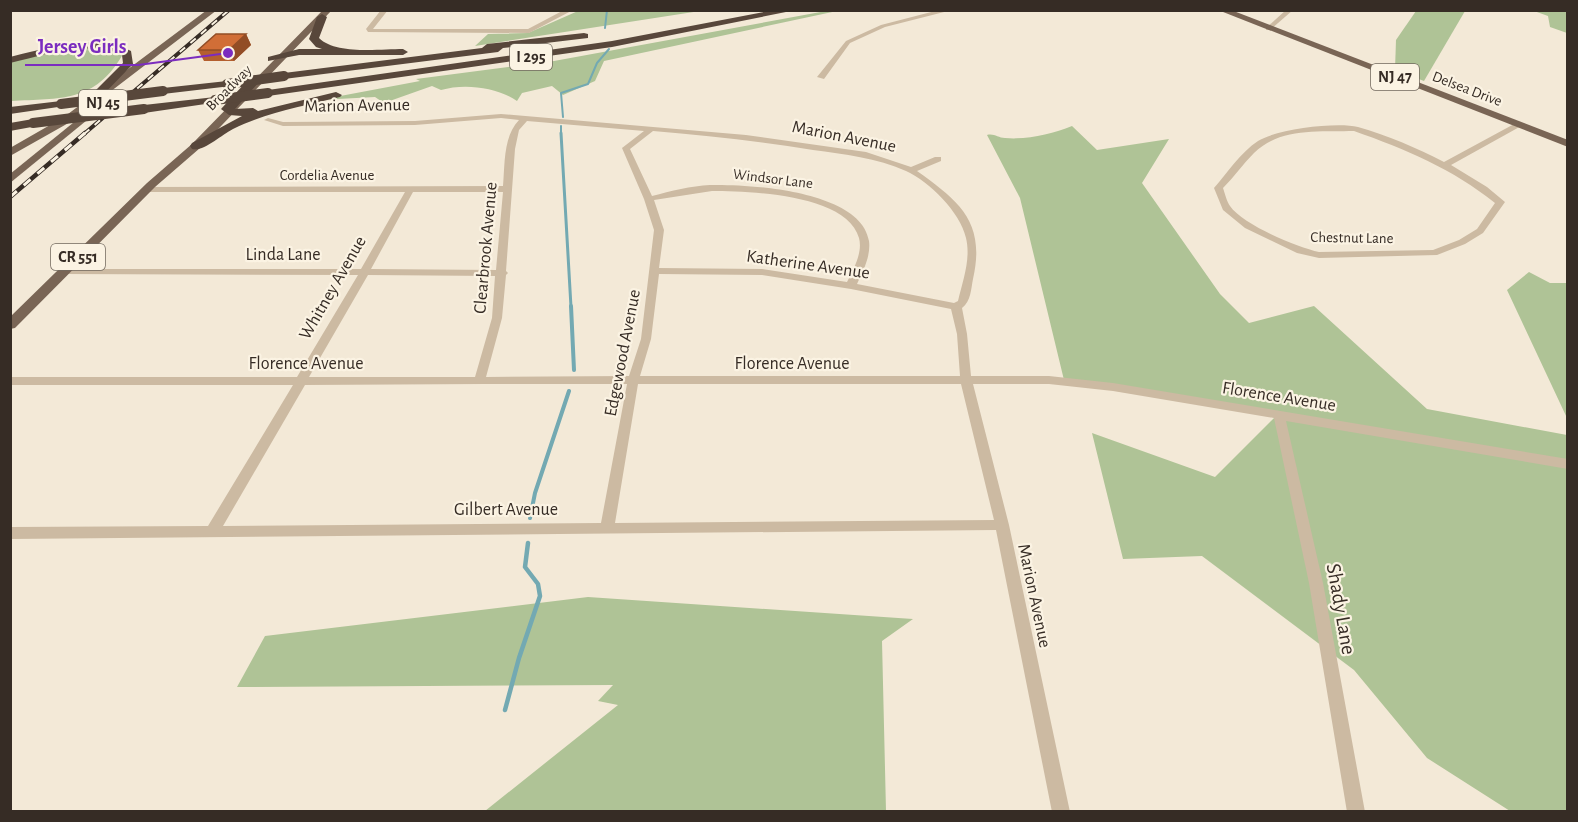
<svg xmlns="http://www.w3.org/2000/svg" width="1578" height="822" font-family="'Alegreya Sans',sans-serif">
	<rect width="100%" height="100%" fill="#f3e9d7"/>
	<g fill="#afc396">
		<polygon points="578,11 700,11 475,46 488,34 528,33"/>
		<path d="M826 11H837L604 61 595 81 563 95 552 86 522 93 517 101C497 87 464 83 441 90L432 86 384 103 375 97 319 100 420 81 416 79 554 61Z"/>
		<polygon points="1416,11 1465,11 1424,81 1395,70 1396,40"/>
		<polygon points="1534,11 1567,11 1567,33 1550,27 1548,16"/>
		<path d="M94 47 123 54C95 103 61 98 11 101V60Z"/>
		<path d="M1072 126 1097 150 1169 139 1142 183 1220 294 1249 323 1314 306 1427 409 1567 435V811H1510L1427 758 1354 670 1202 556 1123 559 1092 433 1215 477 1279 413 1064 380 1020 198 987 135C994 133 998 138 1005 138 1027 140 1052 134 1072 126Z"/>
		<polygon points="1529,272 1550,283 1567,283 1567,418 1507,290"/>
		<polygon points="588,597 913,619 882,641 886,811 485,811 618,705 598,701 613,685 237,687 265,636"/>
	</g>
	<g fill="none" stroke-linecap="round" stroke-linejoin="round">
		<g stroke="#73a9b2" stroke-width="2">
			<polyline points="605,28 607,10"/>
			<polyline points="563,117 561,93 588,84 597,63 609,49"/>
			<polyline points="561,126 561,134"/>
		</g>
		<polyline stroke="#73a9b2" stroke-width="3" points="561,133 571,307"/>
		<g stroke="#73a9b2" stroke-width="4">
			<polyline points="571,306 574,370"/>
			<polyline points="530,518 535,493 569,391"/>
		</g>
		<polyline stroke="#73a9b2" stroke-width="4.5" points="505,710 519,658 540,596 538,584 525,567 528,543"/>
		<g fill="#ccbaa2" fill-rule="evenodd">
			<polygon points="381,10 388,10 373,29 528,29 564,10 573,10 529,33 368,32 366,29"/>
			<polygon points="939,10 952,10 885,27 850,43 824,79 817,77 846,41 881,25"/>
			<polygon points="1286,10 1293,10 1270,30 1266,30 1266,28"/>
			<path d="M501 114 746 135 866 152 911 167 935 157H941V161L917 171C959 201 986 222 973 279 971 289 971 301 962 308L967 334 971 376H1049L1113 383 1568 459V469L1286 421 1323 583 1365 812H1347L1309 583 1274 418 1113 391 1049 384H973L1009 525 1070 812H1052L996 530 10 539V527L208 526 293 385H10V377H297L358 275 64 274 59 271 60 269H361L405 192H147L144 191V187L503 186C505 164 503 137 519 120L501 118 415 125 283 126 264 120 268 118 283 122 415 121ZM527 121 644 131 622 148 644 199 654 230 641 339 629 376 486 377 502 318 506 275 508 273 506 271 515 149 519 130ZM653 131C707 136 760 141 813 150 844 154 877 158 906 171 930 182 960 212 966 238 971 259 963 280 958 301L954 303 857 284C863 271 871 256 869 241 861 191 750 184 710 185 691 186 671 191 652 196L630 149ZM712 191C749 191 847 194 859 238 863 253 853 270 847 282L762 269 659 268 664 230 654 200ZM413 192H503L496 270 371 269ZM659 274 762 275 851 289 951 309 957 334 960 376H640L651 339ZM368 275 495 276 492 318 475 377H309ZM483 384H627L601 523 223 526 305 385ZM638 384H961L994 520 615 523Z"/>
			<path d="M1516 123 1523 125 1451 165 1487 187 1505 202 1483 233 1465 244 1437 255 1319 258 1297 253 1245 228 1223 210 1214 188C1227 173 1241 152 1258 141 1277 129 1336 122 1358 127 1387 135 1417 148 1444 162ZM1354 131C1405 149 1453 169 1495 203L1477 229 1459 240 1433 250 1319 252C1297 247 1243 225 1230 206 1227 202 1225 194 1223 188 1234 177 1243 164 1254 153 1280 127 1321 132 1354 131Z"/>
		</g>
		<g fill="#796555" fill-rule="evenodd">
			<polygon points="207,10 217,10 72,121 10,156 10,148 64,117"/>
			<polygon points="323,10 332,10 200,148 155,187 15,328 10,329 10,317 147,183 192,144"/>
			<polygon points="1218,10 1231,10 1568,140 1568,147"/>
			<polygon points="84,114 92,116 10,183 10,174"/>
		</g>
		<g fill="#58473b" fill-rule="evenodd">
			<polygon points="774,10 796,10 612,47 268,96 262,93 268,90 612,41"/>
			<path d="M322 14 327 17 319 38C336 55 380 49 403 49L408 52 403 55H299L268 61V57L299 49H322L316 47 309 39 317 17Z"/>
			<polygon points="584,33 588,34 588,38 503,48 498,52 284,79 279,76 284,73 482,48 487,44"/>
			<path d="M103 42 120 46 131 51 133 64 99 99 95 100 89 97 123 63 122 55C89 39 44 55 10 63V57C41 49 71 42 103 42Z"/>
			<path d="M253 75 257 76 259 82 235 109 253 108 258 111 336 92 342 95 340 97C304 106 267 112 233 129 221 135 204 152 192 149L190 146 192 143 242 116 229 115 221 109 247 81 249 76Z"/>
			<polygon points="227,81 233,84 231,86 163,94 157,91 163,88"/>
			<polygon points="215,97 221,100 219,102 144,113 138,109 144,105"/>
			<polygon points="61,101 65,102 65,106 10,114 10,107"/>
			<polygon points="33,119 39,123 37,126 10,131 10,123"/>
		</g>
		<defs>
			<polyline id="rail-far1" points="84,134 229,10"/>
			<polyline id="rail" points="10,197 85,133"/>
		</defs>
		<use href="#rail-far1" stroke="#362c25" stroke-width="4"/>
		<use href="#rail" stroke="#362c25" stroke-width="4.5"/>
		<use href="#rail-far1" stroke="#fbf3e3" stroke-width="2" stroke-dasharray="7" stroke-linecap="butt"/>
		<use href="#rail" stroke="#fbf3e3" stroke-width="3" stroke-dasharray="9" stroke-linecap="butt"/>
		<g stroke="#58473b" stroke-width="10">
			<polyline points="227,84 284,76"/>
			<polyline points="215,100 268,93"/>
			<polyline points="61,104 163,91"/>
			<polyline points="33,123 144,109"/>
		</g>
	</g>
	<polygon fill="#b45f2f" points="246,34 251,45 234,61 204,61 198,50"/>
	<polygon fill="#924d26" points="246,34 251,45 234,61 229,50"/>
	<polygon fill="#d16e37" stroke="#924d26" stroke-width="1.5" points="216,34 246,34 229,50 198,50"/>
	<g text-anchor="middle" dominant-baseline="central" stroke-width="4.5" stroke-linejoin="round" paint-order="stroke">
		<g font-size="15" fill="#362c25" stroke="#fbf3e3">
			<text transform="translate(229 88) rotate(-45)">Broadway</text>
			<text transform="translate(1467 89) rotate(21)">Delsea Drive</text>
			<text x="327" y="175">Cordelia Avenue</text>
			<text transform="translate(773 179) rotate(7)">Windsor Lane</text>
			<text transform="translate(1352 238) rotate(1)">Chestnut Lane</text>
		</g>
		<g fill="#fbf3e3" stroke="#71685e" stroke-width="1.5">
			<rect x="510" y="44" width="42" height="26" rx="4.5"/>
			<rect x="1371" y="64" width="48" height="26" rx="4.5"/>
			<rect x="79" y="90" width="48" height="26" rx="4.5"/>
			<rect x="51" y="244" width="54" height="26" rx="4.5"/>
		</g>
		<g font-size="16" font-weight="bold" fill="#362c25">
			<text x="531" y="57">I 295</text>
			<text x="1395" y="77">NJ 47</text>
			<text x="103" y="103">NJ 45</text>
			<text x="78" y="257">CR 551</text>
		</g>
		<g font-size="18" fill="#362c25" stroke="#fbf3e3">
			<text transform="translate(357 106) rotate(-1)">Marion Avenue</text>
			<text transform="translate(844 137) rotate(11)">Marion Avenue</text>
			<text transform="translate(486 248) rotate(-85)">Clearbrook Avenue</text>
			<text x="283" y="255">Linda Lane</text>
			<text transform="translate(808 265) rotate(8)">Katherine Avenue</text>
			<text transform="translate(333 288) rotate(-60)">Whitney Avenue</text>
			<text transform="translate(623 353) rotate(-79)">Edgewood Avenue</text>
			<text x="306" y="364">Florence Avenue</text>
			<text x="792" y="364">Florence Avenue</text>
			<text transform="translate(1279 397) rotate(9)">Florence Avenue</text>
			<text x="506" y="510">Gilbert Avenue</text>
			<text transform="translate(1034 596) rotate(78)">Marion Avenue</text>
		</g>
		<g font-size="21" fill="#362c25" stroke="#fbf3e3">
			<text transform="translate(1341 609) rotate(80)">Shady Lane</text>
		</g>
	</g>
	<path fill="none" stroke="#7b2cbf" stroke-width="2" d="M228 53L138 65H25"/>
	<circle fill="#7b2cbf" stroke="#fbf3e3" stroke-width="2" cx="228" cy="53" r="6"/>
	<g font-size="20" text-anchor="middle" font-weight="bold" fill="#7b2cbf" stroke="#fbf3e3" stroke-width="4.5" stroke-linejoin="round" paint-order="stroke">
		<text x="82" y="53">Jersey Girls</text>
	</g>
	<rect width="1578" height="822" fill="none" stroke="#362c25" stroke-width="24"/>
</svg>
